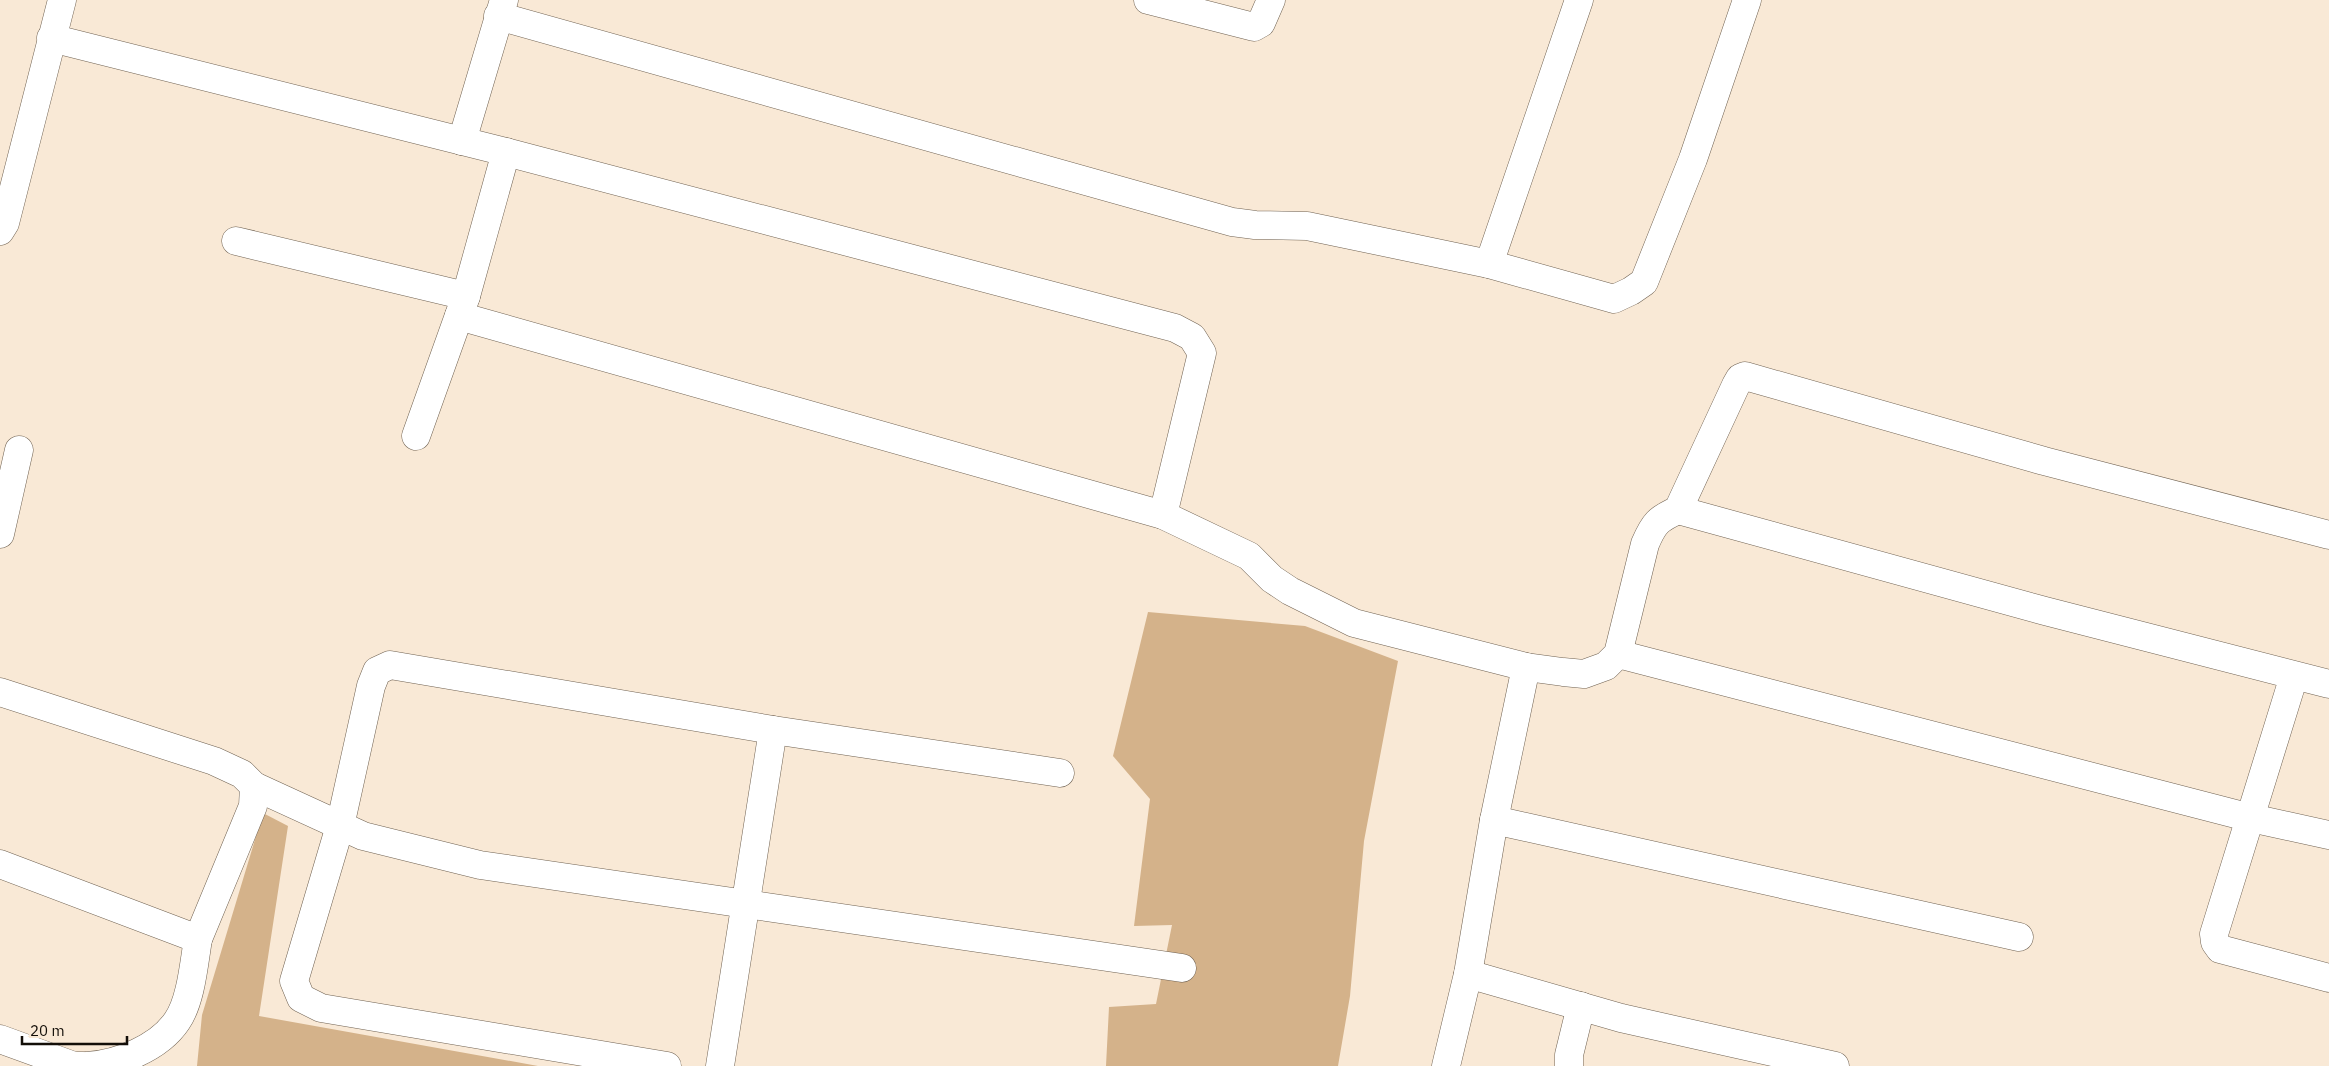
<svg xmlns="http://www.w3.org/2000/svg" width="2329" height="1066" font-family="'IBM Plex Sans',sans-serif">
	<rect width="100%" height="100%" fill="#f9e9d6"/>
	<g fill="#d4b28a">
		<polygon points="1148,612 1305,626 1398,661 1364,841 1350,996 1338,1066 1106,1066 1109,1007 1156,1004 1172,925 1134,926 1150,799 1113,756"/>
		<polygon points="263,813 288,826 259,1016 538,1066 197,1066 202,1015"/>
	</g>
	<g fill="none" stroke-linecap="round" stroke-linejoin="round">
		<defs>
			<g id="minor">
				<polyline points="1148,0 1254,27 1261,23 1271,0"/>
				<polyline points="498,16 1232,222 1255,225 1307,226 1489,264 1614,299 1631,291 1644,282 1693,159 1747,0"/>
				<polyline points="51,38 506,152 1175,328 1192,337 1202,353 1163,515"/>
				<polyline points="462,141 504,0"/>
				<polyline points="0,231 5,223 62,0"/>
				<polyline points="236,241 466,296"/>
				<polyline points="1489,264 1579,0"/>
				<path d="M459 316 1163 515 1249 556 1272 579 1290 591 1354 623 1526 667 1563 672 1584 674 1606 666 1618 654 1645 544C1654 523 1658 519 1678 510L1736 385 1740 378 1745 376 2044 461 2329 535"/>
				<polyline points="416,436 466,296 506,152"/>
				<polyline points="1678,510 2045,611 2329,684"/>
				<polyline points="0,534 19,450"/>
				<polyline points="1618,654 2251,818 2329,835"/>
				<polyline points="2294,676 2214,934 2215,942 2220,949 2329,978"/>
				<polyline points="0,692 214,761 242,774 254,786 253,806 198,939 0,864"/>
				<polyline points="254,786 363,836 480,865 1182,968"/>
				<polyline points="1494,820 2019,937"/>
				<polyline points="1468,974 1621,1018 1835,1066"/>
				<polyline points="0,1039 74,1066 83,1066"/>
				<path d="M87 1066C118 1064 159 1048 177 1021 191 1001 194 963 198 939"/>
				<polyline points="667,1066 321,1008 301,998 294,981 340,826 371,686 377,671 390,665 773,730 1060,773"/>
				<polyline points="720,1066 773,730"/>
				<polyline points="1446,1066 1468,974 1494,820 1526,667"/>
				<polyline points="1569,1066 1569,1055 1581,1006"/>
			</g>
		</defs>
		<use href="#minor" stroke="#706252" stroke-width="29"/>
		<use href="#minor" stroke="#fff" stroke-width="28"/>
	</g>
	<path d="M22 1036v8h105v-8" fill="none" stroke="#130e08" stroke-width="2.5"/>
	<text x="30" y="1036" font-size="15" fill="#130e08" stroke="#f9e9d6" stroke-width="4" paint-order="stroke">20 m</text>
</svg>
